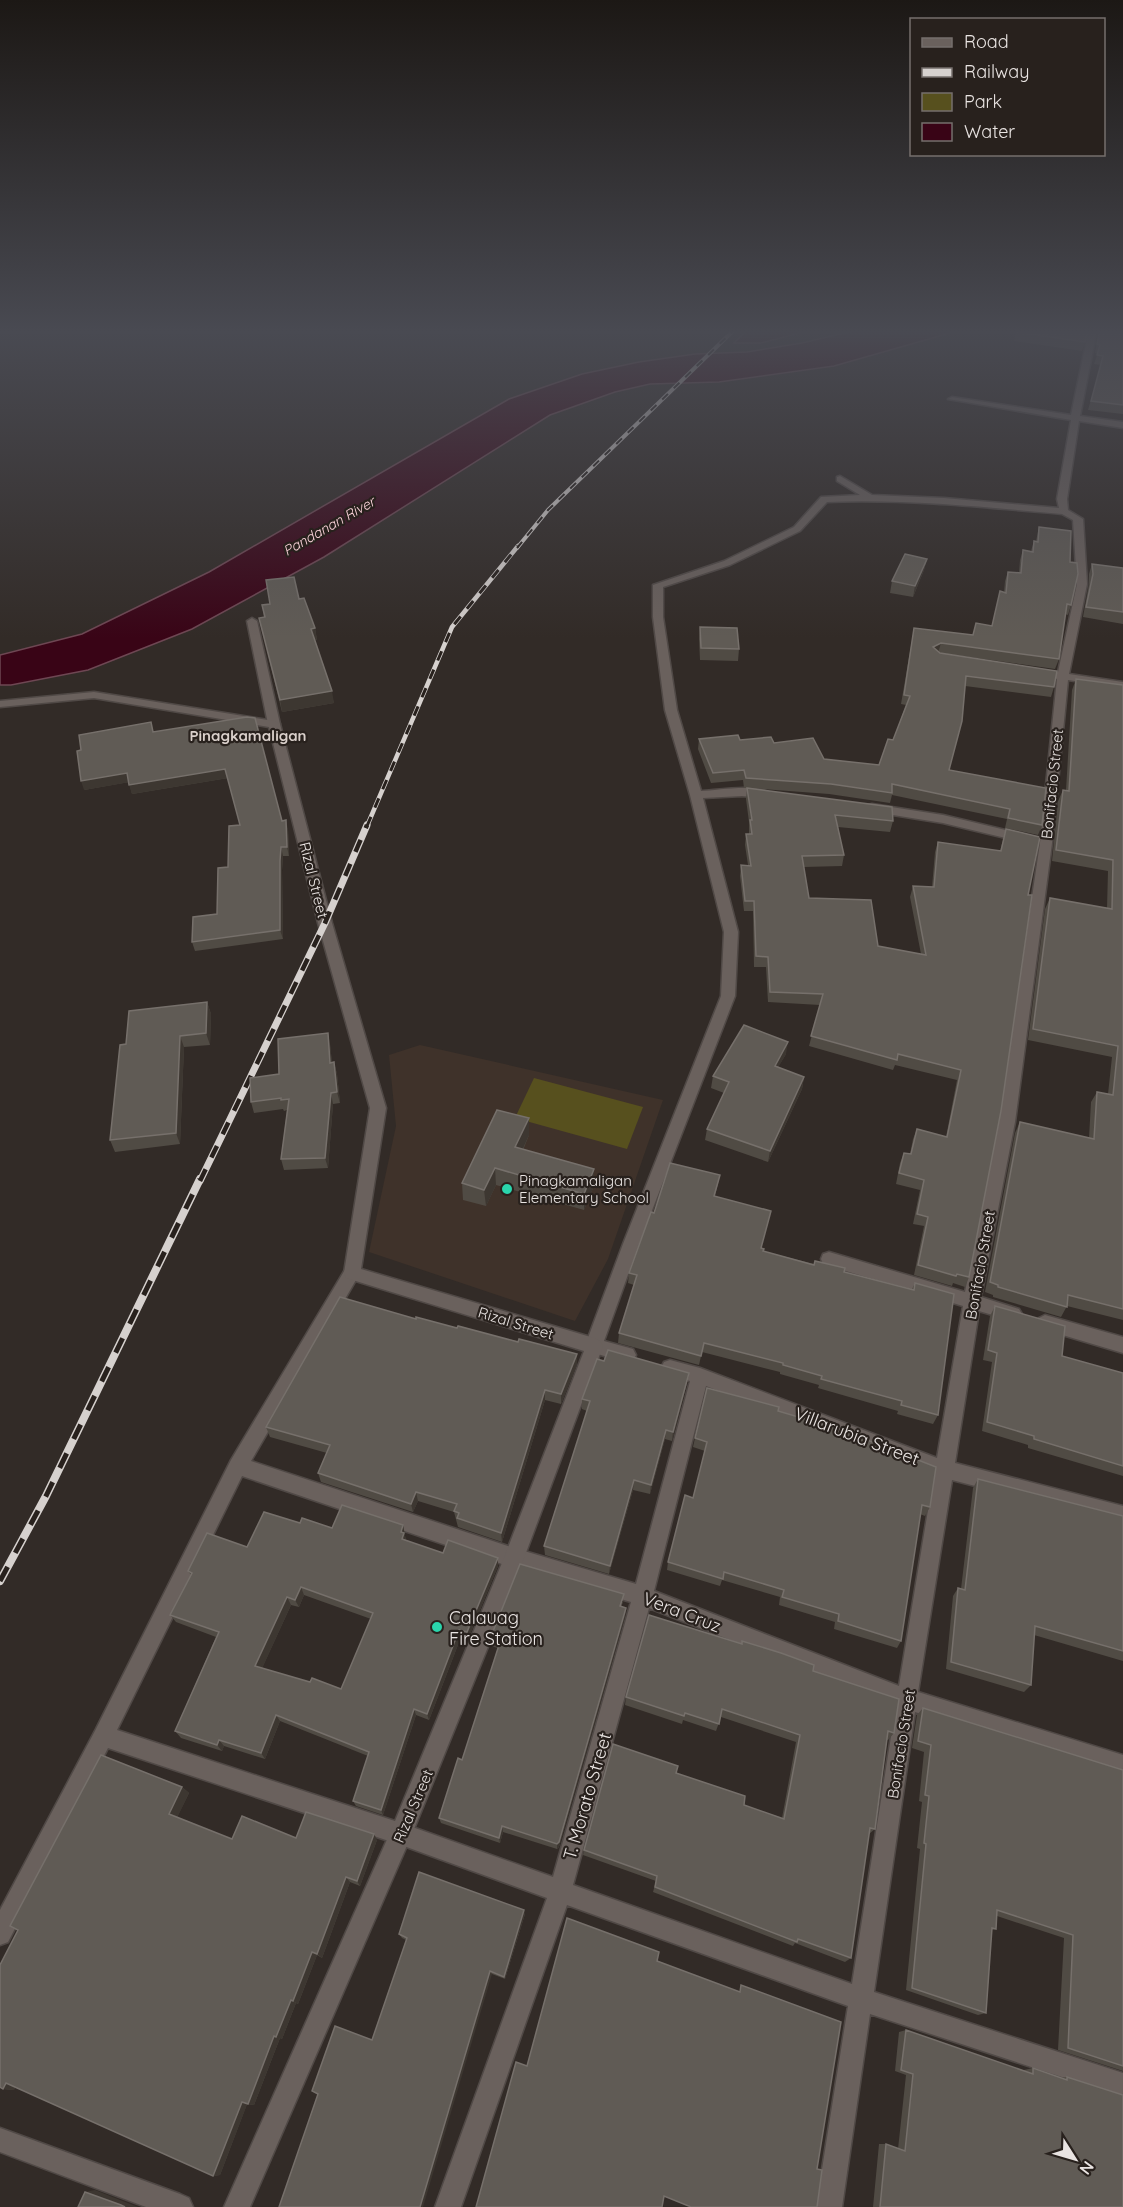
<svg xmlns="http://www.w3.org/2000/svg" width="1123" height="2207" font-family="Quicksand,sans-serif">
	<rect width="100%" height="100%" fill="#322b27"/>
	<polygon fill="#3f322a" points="420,1045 663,1100 608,1259 575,1321 369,1252 396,1126 389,1055"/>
	<polygon fill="#57501e" points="534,1078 643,1107 627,1149 515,1118"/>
	<g fill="#390416" stroke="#6e4753" stroke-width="1.5">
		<polygon points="748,329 815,329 761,343 734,343"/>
		<polygon points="861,329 964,329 834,366 719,382 650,384 615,392 550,415 324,557 192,629 88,670 11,685 0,685 0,655 82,634 209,572 509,399 582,374 639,362 695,354 747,352 802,343"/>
	</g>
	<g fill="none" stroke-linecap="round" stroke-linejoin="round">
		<defs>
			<g id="street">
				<path d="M1089 329H1097L1080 416 1123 422V428L1079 421 1067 499 1068 510 1083 519 1087 584 1069 674 1123 682V688L1068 680 1052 843 1015 1122 981 1297 1019 1309 1022 1314 1019 1319 1013 1321 979 1311 955 1463 1123 1506V1524L952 1480 918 1692 1123 1755V1777L915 1712 874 1992 1123 2073V2097L870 2014 842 2207H816L848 2006 567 1905 461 2207H435L547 1898 401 1845 108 1748 8 1942 0 1945V1910L96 1729 231 1460 346 1268 352 1266 358 1268 360 1273 251 1461 514 1548 636 1584 690 1381 664 1374 661 1368 664 1362 670 1360 700 1368 937 1458 963 1306 829 1266 823 1264 821 1259 823 1254 829 1252 965 1292 999 1122 1040 843 1057 679 1050 675 1058 672 1077 584 1073 520 1062 514C983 507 905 499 827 502L800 531 730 565 663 587V617L677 710 701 791C718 790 759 783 771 794L765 798 742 796 703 798 738 932 735 996 639 1244 604 1341 633 1349 636 1355 633 1361 627 1363 588 1351 585 1346 623 1244 721 996 724 932 690 795 665 710 653 617V585L724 561 794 527 821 497 860 495 837 481V477L840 476 872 495 944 498 1059 508 1057 499 1071 420 948 399 952 397 1071 415ZM706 1386 934 1474 899 1686 654 1591ZM242 1476 514 1568 631 1602 553 1877 401 1823 117 1730ZM649 1608 896 1705 852 1984 573 1885Z"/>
				<polygon points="252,618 257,621 280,724 274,727 268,724 247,621"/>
				<polygon points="872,804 943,815 1026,835 1028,838 1022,842 943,823 868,811 868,805"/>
				<polygon points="1045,1315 1123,1337 1123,1353 1039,1328 1036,1323 1039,1318"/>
				<polygon points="0,2128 180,2194 189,2198 193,2207 146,2207 0,2152"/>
			</g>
			<polygon id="secondary" points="94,692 274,721 280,724 332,923 386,1108 361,1269 594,1338 600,1341 603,1346 524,1558 412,1834 250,2207 224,2207 393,1826 504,1558 584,1351 346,1278 344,1273 370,1108 318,923 269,727 94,698 0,707 0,701"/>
		</defs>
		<use href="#street" stroke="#504946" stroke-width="3"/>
		<use href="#secondary" stroke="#504946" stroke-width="3"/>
		<use href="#street" fill="#6a615d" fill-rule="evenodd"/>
		<use href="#secondary" fill="#6a615d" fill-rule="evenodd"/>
		<defs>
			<polyline id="rail-far3" points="517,548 548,510 735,329"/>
			<polyline id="rail-far2" points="367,826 452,627 518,546"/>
			<polyline id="rail-far1" points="200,1181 325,923 367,825"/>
			<polyline id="rail" points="0,1581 46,1496 200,1179"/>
		</defs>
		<use href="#rail-far3" stroke="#d6d1ce" stroke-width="4"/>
		<use href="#rail-far2" stroke="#d6d1ce" stroke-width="4.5"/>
		<use href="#rail-far1" stroke="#d6d1ce" stroke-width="7"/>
		<use href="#rail" stroke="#d6d1ce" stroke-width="8"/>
		<use href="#rail-far3" stroke="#28211d" stroke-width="2" stroke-dasharray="8" stroke-linecap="butt"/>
		<use href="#rail-far2" stroke="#28211d" stroke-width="3" stroke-dasharray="10" stroke-linecap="butt"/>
		<use href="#rail-far1" stroke="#28211d" stroke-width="4.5" stroke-dasharray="13" stroke-linecap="butt"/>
		<use href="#rail" stroke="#28211d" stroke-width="5" stroke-dasharray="16" stroke-linecap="butt"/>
	</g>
	<g fill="#504b44" fill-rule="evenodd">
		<polygon points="1099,329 1123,329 1123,414 1088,410 1101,365 1094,364 1098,353 1095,353"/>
		<polygon points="1016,332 1085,342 1082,351 1014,341"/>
		<polygon points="1039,527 1070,562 1071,605 1068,615 1065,614 1059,659 1055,669 940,653 1054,687 1051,697 965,686 949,770 1042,825 1038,835 1005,828 1007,819 892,795 890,803 829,794 750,788 893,821 890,832 838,827 844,855 842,866 804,867 809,898 878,946 921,954 910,897 913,886 932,887 935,852 938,842 1000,851 1006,829 1028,895 969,1277 965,1287 953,1283 952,1286 914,1275 924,1226 913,1224 920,1190 896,1184 900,1163 904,1153 910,1154 913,1139 917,1129 946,1137 957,1080 895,1065 893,1070 809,1046 820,1005 768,1002 766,967 754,967 753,911 744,911 740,876 741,865 748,865 745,845 746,834 749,834 749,822 746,799 747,788 744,788 743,780 711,783 698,749 699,739 774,743 824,759 879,765 893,740 906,705 901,704 914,628 973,635 976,623 992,626 1000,591 1004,592 1005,581 1008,572 1019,573 1020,560 1023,550 1031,551 1034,541 1036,541"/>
		<polygon points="927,559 924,570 913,597 890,593 892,581"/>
		<polygon points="1092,564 1123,568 1123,624 1083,617 1089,584 1089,574"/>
		<polygon points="299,599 315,628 317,640 315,640 334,703 282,712 259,618 264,618 262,605"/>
		<polygon points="700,627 739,649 738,661 700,660 699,639"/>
		<polygon points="1076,679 1123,685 1123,1320 1067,1306 1061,1317 993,1297 993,1295 985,1292 1015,1133 1020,1122 1089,1138 1091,1102 1097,1092 1108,1094 1112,1057 1028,1040 1045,909 1050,898 1107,908 1108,871 1052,861 1058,801 1063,790 1066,790 1072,690"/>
		<polygon points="247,717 282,821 288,829 289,856 283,856 282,870 283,939 195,951 192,942 217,914 240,825 228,778 132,794 129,782 84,790 153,732"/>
		<polygon points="207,1002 211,1014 210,1045 184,1047 180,1144 115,1152 110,1140 126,1044"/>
		<polygon points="330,1044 332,1063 334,1062 337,1074 340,1103 333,1104 328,1168 284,1170 281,1159 287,1110 284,1111 283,1109 254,1113 251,1102 279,1074"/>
		<polygon points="786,1054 778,1067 804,1077 802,1089 768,1162 705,1140 707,1129 724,1093 711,1088 713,1076"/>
		<polygon points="529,1135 523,1150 594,1186 584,1210 496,1185 486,1206 463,1200 462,1183"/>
		<polygon points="720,1175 715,1196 763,1251 912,1289 915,1283 938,1415 933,1424 897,1414 898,1411 818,1388 819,1385 780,1374 780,1372 702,1352 699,1365 618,1343 619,1333 634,1285 628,1283 629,1273 654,1213"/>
		<polygon points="995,1306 1062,1356 1123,1373 1123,1476 1028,1448 1028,1445 982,1431 992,1362 983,1360 990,1316"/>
		<polygon points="416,1319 577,1354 577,1364 561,1404 545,1400 502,1542 458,1527 454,1512 418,1501 413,1512 321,1482 318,1473 327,1453 270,1437 266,1427"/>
		<polygon points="604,1361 689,1373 687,1383 672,1441 665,1439 650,1494 633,1490 609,1574 545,1555 544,1546 587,1411 582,1409 582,1399"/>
		<polygon points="778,1411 930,1507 925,1516 920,1514 901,1641 897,1648 834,1629 835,1622 779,1605 780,1597 722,1580 720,1586 667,1570 668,1562 693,1498 705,1451 693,1447 695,1438"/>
		<polygon points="978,1479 1123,1516 1123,1661 1034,1635 1031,1685 1024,1692 946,1669 953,1596 958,1588 961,1589 973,1488"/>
		<path d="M300 1523 332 1528 403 1525 406 1541 443 1553 498 1566 468 1639 461 1637 429 1720 416 1715 383 1815 356 1806 353 1801 368 1756 280 1721 265 1759 224 1746 222 1751 181 1738 175 1731 216 1637 176 1622 170 1615 191 1575 188 1571 247 1547ZM304 1595 371 1619 341 1689 310 1682 262 1668 291 1605 299 1607Z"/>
		<polygon points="623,1602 621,1607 626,1608 625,1616 559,1847 557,1849 503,1832 500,1843 441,1823 439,1818 462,1760 498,1648 491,1646 490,1639"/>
		<polygon points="813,1671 894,1733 888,1740 887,1740 875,1829 869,1834 851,1958 845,1962 795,1943 793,1946 653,1892 656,1881 583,1855 584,1850 676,1773 744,1805 782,1818 796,1742 721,1717 716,1731 683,1720 682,1724 625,1705 626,1697"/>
		<polygon points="923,1708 1123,1770 1123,2071 1058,2050 1064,1938 997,1916 996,1929 992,1930 986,2013 978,2015 906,1990 920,1849 917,1848 922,1802 919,1801 924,1752 912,1748 917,1715"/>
		<polygon points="182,1787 189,1793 177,1817 232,1839 296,1838 377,1840 360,1886 350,1882 322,1958 317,1955 298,2004 296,2003 282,2039 280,2038 254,2105 247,2104 220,2175 213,2176 15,2087 14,2090 3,2089"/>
		<polygon points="525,1914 505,1979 492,1974 372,2040 406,1940 402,1938 399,1934"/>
		<polygon points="906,2030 1024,2071 1024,2070 1033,2068 1059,2078 1067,2077 1123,2207 873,2207 879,2144 886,2144 898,2149 906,2075 895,2071 899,2032"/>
	</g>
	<g fill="#3d3731">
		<polygon points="927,559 924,570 913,597 915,586"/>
		<polygon points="315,628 317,640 313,641 311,629"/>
		<polygon points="941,643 938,653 933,647"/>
		<polygon points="332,691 334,703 282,712 280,700"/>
		<polygon points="225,769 228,778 132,794 129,785"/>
		<polygon points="127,773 130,782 84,790 81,781"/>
		<polygon points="286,820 288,829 289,856 287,847"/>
		<polygon points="281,847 283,856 282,870 283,939 280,930 280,861"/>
		<polygon points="207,1002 211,1014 210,1045 206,1033"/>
		<polygon points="328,1033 330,1044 333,1074 330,1063"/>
		<polygon points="180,1036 184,1047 180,1144 176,1133"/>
		<polygon points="788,1042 786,1054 772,1078 775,1066"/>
		<polygon points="334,1062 337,1074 340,1103 337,1092"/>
		<polygon points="804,1077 802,1089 768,1162 770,1151"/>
		<polygon points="331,1093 333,1104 328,1168 325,1158"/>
		<polygon points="529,1118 529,1135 516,1164 515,1147"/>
		<polygon points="495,1168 496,1185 486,1206 484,1190"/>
		<polygon points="594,1169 594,1186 584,1210 584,1194"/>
		<polygon points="577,1354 577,1364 561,1404 561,1394"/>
		<polygon points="689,1373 687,1383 672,1441 673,1432"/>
		<polygon points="545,1390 545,1400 502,1542 501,1533"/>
		<polygon points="666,1430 665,1439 650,1494 651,1485"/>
		<polygon points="634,1480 633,1490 609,1574 610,1566"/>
		<polygon points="416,1492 418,1501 413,1512 411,1504"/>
		<polygon points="403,1525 406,1541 404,1547 401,1532"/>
		<polygon points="498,1558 498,1566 468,1639 467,1632"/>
		<polygon points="301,1587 304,1595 299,1607 295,1600"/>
		<polygon points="287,1597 291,1605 260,1673 255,1666"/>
		<polygon points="626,1608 625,1616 559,1847 557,1849 557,1844"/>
		<polygon points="459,1630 461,1637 429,1720 427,1714"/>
		<polygon points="414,1709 416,1715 383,1815 381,1810"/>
		<polygon points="276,1715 280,1721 265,1759 261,1753"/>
		<polygon points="219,1740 224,1746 222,1751 217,1745"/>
		<polygon points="182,1787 189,1793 176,1820 169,1814"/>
		<polygon points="502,1826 503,1832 500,1843 499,1838"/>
		<polygon points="374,1834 377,1840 360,1886 357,1881"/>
		<polygon points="346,1877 350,1882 322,1958 317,1954"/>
		<polygon points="524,1910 525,1914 505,1979 504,1977"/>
		<polygon points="312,1952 317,1955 298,2004 293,2001"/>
		<polygon points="490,1971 492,1974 423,2207 420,2207"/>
		<polygon points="291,2000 296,2003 282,2039 280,2038 254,2105 248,2104 274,2036"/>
		<polygon points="6,2083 17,2084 14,2090 3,2089"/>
		<polygon points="242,2102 248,2102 220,2175 213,2176"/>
		<polygon points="95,2190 130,2204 138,2207 125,2207 85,2192"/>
	</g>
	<g fill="#605b55" stroke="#76706b" stroke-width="1.5" fill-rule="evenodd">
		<polygon points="1017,329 1088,329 1085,342 1016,332"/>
		<polygon points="1100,329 1123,329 1123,405 1091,401 1103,356 1097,355 1100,345 1097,344"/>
		<polygon points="1039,527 1071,531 1070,562 1077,563 1078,574 1071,605 1067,604 1059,659 941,643 933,647 940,653 1057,671 1054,687 966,676 962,721 949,770 1046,788 1042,825 1008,818 1010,809 892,784 892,793 831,784 746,778 744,770 713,773 699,739 738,735 740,740 771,737 774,743 813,738 824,759 879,765 888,739 893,740 910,696 904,695 914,628 973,635 976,623 992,626 1000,591 1006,593 1008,572 1021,573 1023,550 1033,552 1034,541 1038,542"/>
		<polygon points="905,554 927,559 915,586 892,581"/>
		<polygon points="1092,564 1123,568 1123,612 1086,607 1093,574"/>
		<polygon points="294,577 299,599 304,598 315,628 311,629 332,691 280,700 259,618 265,617 262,605 270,604 266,580"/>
		<polygon points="700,627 737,628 739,649 701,648"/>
		<polygon points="1076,679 1123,685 1123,1309 1068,1295 1067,1307 998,1287 998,1285 990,1282 1020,1122 1094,1139 1097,1092 1113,1095 1118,1046 1033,1029 1050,898 1112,909 1113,860 1056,850 1063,790 1069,791"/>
		<polygon points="247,717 255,718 282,821 286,820 287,847 281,847 280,861 280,930 192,942 193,917 217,914 218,868 228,867 229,826 240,825 225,769 129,785 127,773 81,781 77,751 81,750 79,735 151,722 153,732"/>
		<polygon points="747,788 892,807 893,821 835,815 844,855 802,856 809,898 871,900 878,946 926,955 913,886 934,887 938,842 1001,851 1006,829 1040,837 1028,895 1032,895 1001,1111 969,1277 957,1274 956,1276 918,1265 928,1217 917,1214 924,1180 899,1173 904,1153 911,1154 917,1129 947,1137 961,1070 898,1054 897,1060 811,1036 823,994 770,992 768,957 756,956 754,901 745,901 741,865 751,866 746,834 752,834 750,820 752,820"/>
		<polygon points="207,1002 206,1033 180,1036 176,1133 110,1140 120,1045 126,1044 129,1011"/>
		<polygon points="744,1025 788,1042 775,1066 804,1077 770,1151 707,1129 729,1082 713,1076"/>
		<polygon points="328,1033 330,1063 334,1062 337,1092 331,1093 325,1158 281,1159 289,1099 281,1100 281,1098 251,1102 250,1078 279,1074 278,1039"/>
		<polygon points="497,1110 529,1118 515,1147 594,1169 584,1194 495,1168 484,1190 462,1183"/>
		<polygon points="670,1163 720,1175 714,1196 771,1211 761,1248 764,1249 763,1251 814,1265 815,1261 845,1268 844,1272 914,1290 915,1283 954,1294 938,1415 901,1405 902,1401 821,1379 822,1376 783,1365 783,1363 704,1343 701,1356 619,1333 637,1275 629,1273 651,1212 654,1213"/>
		<polygon points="340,1297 416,1319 416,1317 457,1328 458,1326 518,1342 519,1339 577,1354 561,1394 545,1390 501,1533 457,1518 459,1513 454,1511 457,1504 416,1492 411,1504 318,1473 330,1445 266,1427"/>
		<polygon points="995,1306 1065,1326 1062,1356 1123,1373 1123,1466 1034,1439 1034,1436 987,1422 997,1353 988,1350"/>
		<polygon points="608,1350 689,1373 673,1432 666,1430 651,1485 634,1480 610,1566 544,1546 590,1401 582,1399 597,1359 604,1361"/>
		<polygon points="707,1388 779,1407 778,1411 839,1429 936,1467 930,1507 922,1505 901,1641 838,1621 839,1614 782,1597 784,1590 724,1572 723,1579 668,1562 685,1495 693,1498 707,1442 695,1438"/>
		<polygon points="978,1479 1123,1516 1123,1651 1035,1626 1031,1685 951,1662 958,1588 965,1590"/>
		<path d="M342 1505 403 1525 401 1532 404 1533 402 1539 443 1553 448 1540 498 1558 467 1632 459 1630 427 1714 414 1709 381 1810 353 1801 369 1752 276 1715 261 1753 219 1740 217 1745 175 1731 219 1632 170 1615 192 1573 188 1571 207 1533 247 1547 264 1512 300 1523 302 1518 332 1528ZM301 1587 373 1613 341 1689 312 1678 310 1682 255 1666 287 1597 295 1600Z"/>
		<polygon points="520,1564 624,1594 620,1606 626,1608 559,1842 557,1844 502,1826 499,1838 439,1818 458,1758 462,1760 500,1642 490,1639"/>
		<polygon points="649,1615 742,1644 742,1641 781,1653 814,1665 813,1671 899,1699 894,1733 888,1731 875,1829 870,1828 851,1958 798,1939 797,1942 655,1887 657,1876 584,1850 613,1744 678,1766 676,1773 745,1796 744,1805 784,1819 800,1735 722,1709 719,1724 685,1713 684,1716 626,1697"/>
		<polygon points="923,1708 1123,1770 1123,2066 1068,2048 1073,1935 997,1910 996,1929 992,1928 986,2013 912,1988 926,1844 924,1843 929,1796 925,1795 931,1745 918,1741"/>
		<polygon points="101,1755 182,1787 169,1814 232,1839 242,1816 296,1838 306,1812 374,1834 357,1881 346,1877 317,1954 312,1952 293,2001 291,2000 276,2037 274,2036 248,2104 242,2102 213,2176 6,2083 3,2089 0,2087 0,1965 18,1930 10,1926"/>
		<polygon points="419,1872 524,1910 504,1977 490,1971 420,2207 279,2207 318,2094 312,2091 335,2026 372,2040 407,1938 399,1934"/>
		<polygon points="567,1918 659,1952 657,1961 740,1992 741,1985 841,2022 817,2169 822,2170 817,2207 691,2207 664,2196 662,2207 476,2207 516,2062 527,2066"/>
		<polygon points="906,2030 1033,2074 1033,2068 1067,2080 1067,2077 1123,2095 1123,2207 880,2207 886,2144 905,2151 913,2074 901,2070"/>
		<polygon points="85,2192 121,2205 125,2207 78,2207"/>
	</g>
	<linearGradient id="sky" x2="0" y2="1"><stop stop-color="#1c1815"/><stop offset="0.52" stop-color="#494a52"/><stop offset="1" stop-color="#494a52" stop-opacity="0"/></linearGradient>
	<rect width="1123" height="638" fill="url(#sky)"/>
	<g fill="#2ad5ac" stroke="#28211d" stroke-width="2">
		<circle cx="507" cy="1189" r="6"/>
		<circle cx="437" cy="1627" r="6"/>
	</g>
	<g text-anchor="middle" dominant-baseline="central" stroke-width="4.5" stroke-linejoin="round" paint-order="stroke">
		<g font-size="14" font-style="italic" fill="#fed6dd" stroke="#28211d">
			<text transform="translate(329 526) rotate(-30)">Pandanan River</text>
		</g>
		<g font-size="15" font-weight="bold" fill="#dad0cb" stroke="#28211d">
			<text x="248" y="735">Pinagkamaligan</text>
		</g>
		<g font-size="15" fill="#e9e4e2" stroke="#28211d">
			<text transform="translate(1052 784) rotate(-84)">Bonifacio Street</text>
			<text transform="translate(314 880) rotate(76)">Rizal Street</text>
			<text transform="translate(980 1265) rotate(-80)">Bonifacio Street</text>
			<text transform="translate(516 1323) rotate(17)">Rizal Street</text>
			<text transform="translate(901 1744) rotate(-81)">Bonifacio Street</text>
			<text transform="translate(413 1806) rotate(-67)">Rizal Street</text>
		</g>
		<g font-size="15" fill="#e9e4e2" stroke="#28211d" text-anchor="start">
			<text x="519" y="1180">Pinagkamaligan<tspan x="519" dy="17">Elementary School</tspan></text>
		</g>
		<g font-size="18" fill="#e9e4e2" stroke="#28211d">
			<text transform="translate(857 1436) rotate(21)">Villarubia Street</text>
			<text transform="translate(682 1612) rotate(21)">Vera Cruz</text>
			<text transform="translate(587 1796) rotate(-74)">T. Morato Street</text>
		</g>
		<g font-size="18" fill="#e9e4e2" stroke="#28211d" text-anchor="start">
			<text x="449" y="1617">Calauag<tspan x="449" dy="21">Fire Station</tspan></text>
		</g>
	</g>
	<rect x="910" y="18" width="195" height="138" fill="#28211d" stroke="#756f6c" stroke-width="1.5"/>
	<rect x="922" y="38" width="30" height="9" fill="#6a615d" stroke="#756f6c" stroke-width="1.5"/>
	<text x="964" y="48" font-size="18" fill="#e9e4e2">Road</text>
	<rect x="922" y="68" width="30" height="9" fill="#d6d1ce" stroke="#756f6c" stroke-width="1.5"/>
	<text x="964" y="78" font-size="18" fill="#e9e4e2">Railway</text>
	<rect x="922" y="93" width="30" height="18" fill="#57501e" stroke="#756f6c" stroke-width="1.5"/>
	<text x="964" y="108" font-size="18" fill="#e9e4e2">Park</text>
	<rect x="922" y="123" width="30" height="18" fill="#390416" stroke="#756f6c" stroke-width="1.5"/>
	<text x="964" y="138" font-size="18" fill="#e9e4e2">Water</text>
	<g transform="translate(1075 2159) rotate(127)" stroke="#28211d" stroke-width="4.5" paint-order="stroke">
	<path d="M0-4.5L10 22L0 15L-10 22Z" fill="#e9e4e2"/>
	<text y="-9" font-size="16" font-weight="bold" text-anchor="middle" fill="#e9e4e2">N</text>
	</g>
</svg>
